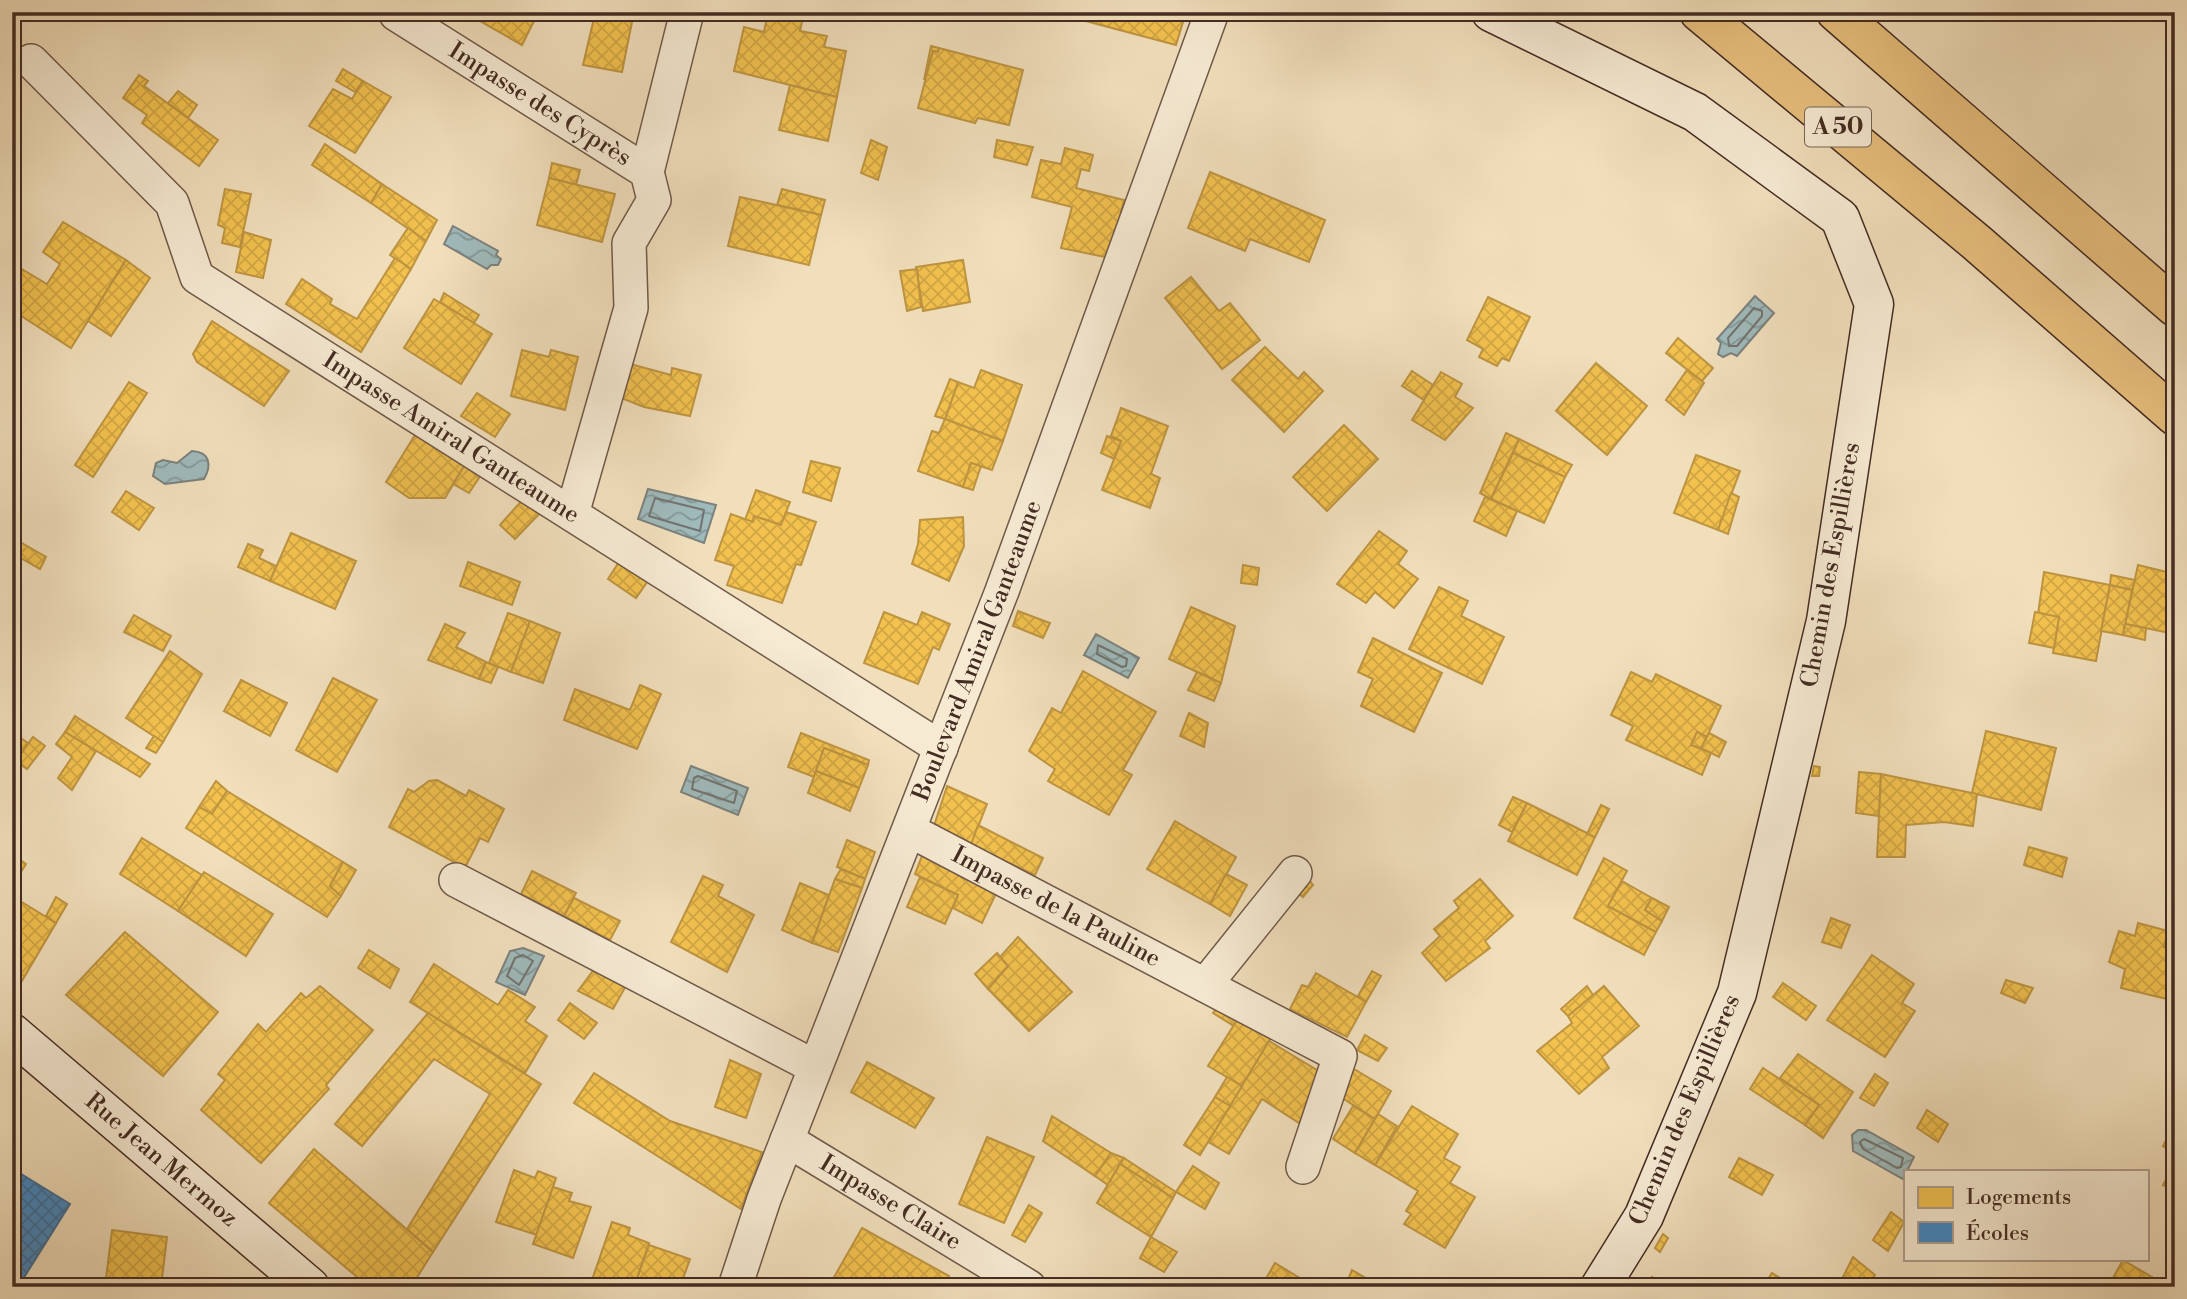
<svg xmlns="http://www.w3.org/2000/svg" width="2187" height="1299" font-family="'Libre Bodoni',serif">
	<defs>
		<pattern id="water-waves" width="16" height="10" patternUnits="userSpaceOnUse" patternTransform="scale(1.75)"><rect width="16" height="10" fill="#9fbabb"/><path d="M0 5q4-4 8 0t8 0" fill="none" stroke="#839798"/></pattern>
		<pattern id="homes-cross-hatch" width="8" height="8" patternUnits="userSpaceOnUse" patternTransform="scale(1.75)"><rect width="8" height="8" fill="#f2c14e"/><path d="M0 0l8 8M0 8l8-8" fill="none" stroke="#d1a644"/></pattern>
		<pattern id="schools-cross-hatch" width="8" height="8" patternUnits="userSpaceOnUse" patternTransform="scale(1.75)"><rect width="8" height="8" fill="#3f88c5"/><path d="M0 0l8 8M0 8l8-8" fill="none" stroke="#366fa0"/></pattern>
	</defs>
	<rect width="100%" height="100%" fill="#f1dfbc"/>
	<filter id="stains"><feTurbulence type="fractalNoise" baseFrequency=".00286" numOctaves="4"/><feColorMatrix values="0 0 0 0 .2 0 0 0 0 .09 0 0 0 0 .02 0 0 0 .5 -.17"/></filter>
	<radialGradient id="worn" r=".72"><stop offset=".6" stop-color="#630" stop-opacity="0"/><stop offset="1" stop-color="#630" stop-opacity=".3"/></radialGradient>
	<g fill="url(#water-waves)" stroke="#7b817e" stroke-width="2">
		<polygon points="453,226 498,251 496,255 501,259 498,265 491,265 487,269 444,244"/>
		<polygon points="1755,296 1774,313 1737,356 1731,353 1723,357 1718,354 1721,343 1717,339"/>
		<path d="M192 451C210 452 212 465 204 479L165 484 153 476 156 463 163 460 177 463Z"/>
		<polygon points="648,489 716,505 704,543 638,519"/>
		<polygon points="1096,634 1139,658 1128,678 1084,655"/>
		<polygon points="691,766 748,788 738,815 681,792"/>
		<polygon points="523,948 544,956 525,995 496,982 510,951"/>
		<polygon points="1858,1130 1866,1130 1914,1157 1903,1179 1853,1151 1852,1135"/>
	</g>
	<g fill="url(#homes-cross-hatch)" stroke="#be9441" stroke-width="2">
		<polygon points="464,12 519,12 534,21 522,45"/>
		<polygon points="519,12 538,12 534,21"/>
		<polygon points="584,12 620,12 619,19 632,22 622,72 583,65 595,14"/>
		<polygon points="768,12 804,12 800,31 827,36 824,47 846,51 837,97 734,71 744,27 764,32"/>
		<polygon points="1079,12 1186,12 1176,45 1078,19"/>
		<polygon points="931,46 939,48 938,52 933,51 924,80"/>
		<polygon points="939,48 1023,70 1009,125 978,118 975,123 918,108 933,51 938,52"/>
		<polygon points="343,69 363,81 355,92 336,81"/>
		<polygon points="139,75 148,81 144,86 218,140 199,166 142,123 147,115 123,98"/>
		<polygon points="363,81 391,97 355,153 309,126 333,89 352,99"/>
		<polygon points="790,85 837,97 828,141 779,130"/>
		<polygon points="178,91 197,105 188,118 168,103"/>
		<polygon points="871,140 887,147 878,180 861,173"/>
		<polygon points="997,140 1033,147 1027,165 994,157"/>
		<polygon points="325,144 382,184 371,203 312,165"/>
		<polygon points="1065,148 1093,155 1089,171 1081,169 1076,188 1124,200 1110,258 1061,248 1072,207 1032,197 1041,160 1061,164"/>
		<polygon points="552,163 580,170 576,185 549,178"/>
		<polygon points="1210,172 1325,220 1309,262 1250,239 1245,251 1188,228"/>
		<polygon points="549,178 615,194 602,242 537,225"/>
		<polygon points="382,184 437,220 426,241 371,203"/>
		<polygon points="225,189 251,194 240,247 222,243 225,228 218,225"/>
		<polygon points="782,189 825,200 821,215 777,205"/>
		<polygon points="740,197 821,215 809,265 728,246"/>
		<polygon points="63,222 126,260 71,348 12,310 12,271 20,268 47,284 60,264 43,252"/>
		<polygon points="408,228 426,241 411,269 390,255"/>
		<polygon points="244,232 271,240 263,278 236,272"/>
		<polygon points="395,258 411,269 361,352 286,304 302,279 332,299 330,304 357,319"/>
		<polygon points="126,260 150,278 111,336 88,321"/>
		<polygon points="963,260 970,302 923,311 916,267"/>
		<polygon points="917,269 921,307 907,311 900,271"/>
		<polygon points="1191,277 1219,311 1230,303 1260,340 1222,369 1165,298"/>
		<polygon points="444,293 479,315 474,323 440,302"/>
		<polygon points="1488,297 1530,317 1509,361 1502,358 1497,366 1479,357 1483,349 1467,340"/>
		<polygon points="434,299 492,334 461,384 404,348"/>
		<polygon points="212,321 289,371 264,406 197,362 193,354"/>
		<polygon points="1678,338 1713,368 1702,381 1666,353"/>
		<polygon points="1265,347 1298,379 1304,372 1323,391 1284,432 1232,380"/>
		<polygon points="522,350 549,357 551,350 578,357 565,410 511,396"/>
		<polygon points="619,361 671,375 672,368 701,375 690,416 644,407 611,394"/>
		<polygon points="1596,363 1647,406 1607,455 1556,411"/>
		<polygon points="981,370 1022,385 1003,441 945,419 958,382 974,388"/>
		<polygon points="1687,370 1704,383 1684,415 1666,400"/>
		<polygon points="1412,371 1433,385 1424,400 1402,386"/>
		<polygon points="1441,372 1462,384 1455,397 1473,408 1445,440 1412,420"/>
		<polygon points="950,379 958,382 945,419 935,416"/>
		<polygon points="129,382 147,393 93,477 75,465"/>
		<polygon points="477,393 510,414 495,437 461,416"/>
		<polygon points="1121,408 1168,426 1151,474 1160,478 1150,508 1102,490 1121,441 1111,436"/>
		<polygon points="945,419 1003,441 992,470 971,463 963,487 918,471 932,431 939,433"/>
		<polygon points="421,425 471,455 445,498 409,498 386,482"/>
		<polygon points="1344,425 1378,459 1327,511 1293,477"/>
		<polygon points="1506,433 1519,439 1491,499 1480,493"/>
		<polygon points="1107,436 1121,441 1114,459 1101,453"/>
		<polygon points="1519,439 1572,465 1565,477 1513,453"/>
		<polygon points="1513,453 1565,477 1544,523 1491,499"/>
		<polygon points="471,455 487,466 469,493 453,484"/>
		<polygon points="1696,455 1740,471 1718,530 1674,513"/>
		<polygon points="811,461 840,468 831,501 803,492"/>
		<polygon points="971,463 981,466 973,490 963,487"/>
		<polygon points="756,490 790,502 781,525 754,516 753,522 745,520"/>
		<polygon points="126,491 154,508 139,530 112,512"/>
		<polygon points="1731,493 1739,497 1728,534 1718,530"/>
		<polygon points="525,497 542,511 515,539 500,525"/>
		<polygon points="1485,497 1517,511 1506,536 1474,521"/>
		<polygon points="786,512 816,522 801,565 796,564 782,603 727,585 734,566 715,560 731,514 753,522 754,516 781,525"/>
		<polygon points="963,517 964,546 949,581 912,564 918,544 920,520"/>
		<polygon points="1379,531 1407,551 1398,564 1418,579 1394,608 1375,592 1366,603 1337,584"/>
		<polygon points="291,533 356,561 335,609 270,581"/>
		<polygon points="20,542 46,557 40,569 14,554"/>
		<polygon points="248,544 263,550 259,558 276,566 270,581 238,567"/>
		<polygon points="623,556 652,575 636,598 608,579"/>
		<polygon points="468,562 520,582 512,605 460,586"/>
		<polygon points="1243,565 1259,568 1257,585 1241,583"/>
		<polygon points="2138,565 2175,574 2175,634 2125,624"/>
		<polygon points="2044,572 2110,585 2096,661 2053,653 2059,617 2038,614"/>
		<polygon points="2111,575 2135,580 2132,590 2110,585"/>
		<polygon points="2110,585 2132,590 2123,635 2101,631"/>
		<polygon points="1439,587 1468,601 1461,616 1504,637 1482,684 1409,649"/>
		<polygon points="1191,607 1235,626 1221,683 1169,659"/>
		<polygon points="1018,611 1050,623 1043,638 1013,626"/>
		<polygon points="884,612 917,625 922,612 950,624 939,650 933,647 918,684 864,663"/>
		<polygon points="2035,612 2059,617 2054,648 2029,643"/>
		<polygon points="508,613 530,621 511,672 489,663"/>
		<polygon points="134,615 171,636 163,651 124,632"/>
		<polygon points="530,621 560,633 543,683 511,672"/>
		<polygon points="445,624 465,633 456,647 486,662 479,679 428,660"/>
		<polygon points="2125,624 2146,628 2145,640 2123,635"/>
		<polygon points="1373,638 1442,673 1414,732 1361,706 1373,679 1358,672"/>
		<polygon points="170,651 202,674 163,742 126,718"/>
		<polygon points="486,662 498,667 491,683 479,679"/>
		<polygon points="1083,671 1156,712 1123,770 1132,775 1109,815 1048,781 1055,769 1029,751 1052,708 1061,713"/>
		<polygon points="1197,672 1221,683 1214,701 1188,690"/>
		<polygon points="1631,672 1652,682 1656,674 1721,706 1707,737 1697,732 1691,745 1711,753 1702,775 1626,740 1633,726 1611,715"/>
		<polygon points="333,678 377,700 337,772 296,750"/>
		<polygon points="241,680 287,703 270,736 224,711"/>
		<polygon points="640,685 661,694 637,749 564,720 575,689 630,710"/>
		<polygon points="1189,713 1208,723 1204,747 1180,736"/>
		<polygon points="75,716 150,764 140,777 65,732"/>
		<polygon points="1986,731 2056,748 2041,810 1972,793"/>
		<polygon points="12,732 28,743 12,766"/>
		<polygon points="65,732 96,751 72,790 58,778 72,757 56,744"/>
		<polygon points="1697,732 1707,737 1701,748 1691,745"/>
		<polygon points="801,733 869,760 868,765 824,748 814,777 788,767"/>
		<polygon points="1709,733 1726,742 1719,757 1701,748"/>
		<polygon points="154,736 163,742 156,753 146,748"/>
		<polygon points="33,737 45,746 27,769 16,761"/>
		<polygon points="824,748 868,765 859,788 816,771"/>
		<polygon points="1814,766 1820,767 1819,776 1812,776"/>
		<polygon points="816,771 859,788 850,811 808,793"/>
		<polygon points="1859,772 1881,774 1879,816 1856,813"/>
		<polygon points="1881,774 1977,794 1973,826 1944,822 1906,825 1905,857 1877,857"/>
		<polygon points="437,780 466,796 469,790 504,809 488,842 480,838 465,868 389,827 408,789 414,792 429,781"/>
		<polygon points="216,781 227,791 212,814 199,807"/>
		<polygon points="947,786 987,804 971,845 933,829"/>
		<polygon points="227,791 343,862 330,886 341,896 327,917 186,828 199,807 212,814"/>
		<polygon points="1513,797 1527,803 1512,832 1499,825"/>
		<polygon points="1527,803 1595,837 1577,875 1508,841"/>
		<polygon points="1601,805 1609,809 1595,837 1587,834"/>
		<polygon points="1175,821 1236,857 1210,904 1147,869"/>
		<polygon points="978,825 1043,858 1035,875 971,845"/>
		<polygon points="142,838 202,875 178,911 120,874"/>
		<polygon points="847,840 875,852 865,879 837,867"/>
		<polygon points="2029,847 2067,858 2062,877 2024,865"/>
		<polygon points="925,848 1001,883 982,923 953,908 958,895 915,874"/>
		<polygon points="12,854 26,864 12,886"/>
		<polygon points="1604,858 1627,871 1608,906 1656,932 1644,955 1574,918"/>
		<polygon points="343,862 356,870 341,896 330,886"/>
		<polygon points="841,869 865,879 862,888 835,879"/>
		<polygon points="532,871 576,893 564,916 521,894"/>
		<polygon points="204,872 273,914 246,956 178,911"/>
		<polygon points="1226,874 1247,885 1230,916 1210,904"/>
		<polygon points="1305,875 1313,885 1303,897 1293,889"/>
		<polygon points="703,876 723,885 718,896 754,915 727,972 671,942"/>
		<polygon points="920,877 958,895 945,924 907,907"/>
		<polygon points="835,879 862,888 838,952 812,943"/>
		<polygon points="1480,879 1513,916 1485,941 1490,948 1446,981 1422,953 1440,936 1434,929 1459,908 1454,901"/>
		<polygon points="1622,881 1652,898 1645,910 1662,921 1656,932 1608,906"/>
		<polygon points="800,883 829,895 812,943 782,930"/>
		<polygon points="12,896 56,923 19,986 12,981"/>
		<polygon points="56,897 67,904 56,923 46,916"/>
		<polygon points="574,898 620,921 610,940 564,916"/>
		<polygon points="1652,898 1669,907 1662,921 1645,910"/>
		<polygon points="1831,918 1850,925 1841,948 1822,942"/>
		<polygon points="2138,923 2168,931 2164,947 2175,951 2175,974 2167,999 2121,988 2125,969 2109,962 2119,931 2135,936"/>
		<polygon points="2168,931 2175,933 2175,951 2164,947"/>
		<polygon points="125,932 218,1012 163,1076 66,995"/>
		<polygon points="1018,937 1072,992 1029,1031 988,989 1008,966 1000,957"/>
		<polygon points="369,950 399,969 390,988 358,968"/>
		<polygon points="997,953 1008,966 988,989 975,974"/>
		<polygon points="1872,955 1914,984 1902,1003 1915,1011 1885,1057 1827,1020"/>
		<polygon points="434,964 498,1005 508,990 535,1007 525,1021 547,1036 525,1073 410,1002"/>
		<polygon points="595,968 627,984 613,1009 578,991"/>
		<polygon points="1372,971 1381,976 1366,1002 1358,996"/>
		<polygon points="1316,973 1366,1002 1347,1037 1290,1009 1302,985 1308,987"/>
		<polygon points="2006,980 2033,988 2025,1003 2001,993"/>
		<polygon points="1783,983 1816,1006 1806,1020 1773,997"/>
		<polygon points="320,986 373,1030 326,1085 329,1089 261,1163 201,1110 225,1080 218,1074 258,1024 266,1032 301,993 306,998"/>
		<polygon points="1587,986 1593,995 1568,1016 1561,1009"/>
		<polygon points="1604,986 1639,1026 1602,1057 1609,1068 1579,1094 1537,1051 1572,1023 1568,1016"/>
		<polygon points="1224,998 1244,1009 1234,1026 1213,1013"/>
		<polygon points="570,1003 597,1023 584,1039 558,1020"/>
		<polygon points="1244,1009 1277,1028 1242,1086 1208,1066"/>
		<polygon points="428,1013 541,1084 433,1252 407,1229 490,1094 434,1059 362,1146 335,1124"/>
		<polygon points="1365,1035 1387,1048 1378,1061 1357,1050"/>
		<polygon points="1269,1041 1327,1076 1299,1123 1262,1099 1229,1154 1208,1142"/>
		<polygon points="1798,1054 1853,1092 1823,1138 1805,1125 1819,1105 1780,1078"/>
		<polygon points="730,1060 761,1074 746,1118 715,1107"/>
		<polygon points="867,1062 934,1098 915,1128 851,1092"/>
		<polygon points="1763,1068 1819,1105 1805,1125 1750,1089"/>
		<polygon points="1354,1069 1391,1091 1375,1119 1339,1096"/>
		<polygon points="594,1073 670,1121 762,1152 741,1209 574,1103"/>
		<polygon points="1875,1074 1888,1083 1874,1106 1860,1098"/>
		<polygon points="1227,1077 1242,1086 1230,1106 1215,1097"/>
		<polygon points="1215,1097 1230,1106 1200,1155 1184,1145"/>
		<polygon points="1353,1106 1375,1119 1355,1153 1333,1139"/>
		<polygon points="1412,1106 1458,1134 1444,1158 1460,1167 1450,1183 1475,1197 1445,1248 1404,1224 1411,1214 1406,1211 1418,1191 1375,1165"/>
		<polygon points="1927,1110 1948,1124 1938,1142 1917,1128"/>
		<polygon points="1378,1114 1397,1126 1375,1165 1355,1153"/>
		<polygon points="1052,1116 1111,1153 1095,1176 1043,1141"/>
		<polygon points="2175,1122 2175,1153 2163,1146"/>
		<polygon points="987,1137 1034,1157 1004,1223 959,1204"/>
		<polygon points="314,1149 433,1252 411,1287 369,1287 269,1203"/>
		<polygon points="1111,1153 1124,1158 1108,1185 1095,1176"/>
		<polygon points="1124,1158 1176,1192 1173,1198 1120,1164"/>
		<polygon points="1739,1158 1773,1175 1762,1195 1729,1177"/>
		<polygon points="1120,1164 1173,1198 1151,1237 1097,1203"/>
		<polygon points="1193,1166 1219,1183 1205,1209 1176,1192"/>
		<polygon points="2173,1167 2175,1168 2175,1191 2163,1185"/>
		<polygon points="514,1170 535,1178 538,1171 556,1178 537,1235 496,1222"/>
		<polygon points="553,1187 572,1193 569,1201 591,1207 573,1258 533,1244"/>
		<polygon points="1029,1205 1042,1213 1025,1242 1012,1235"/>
		<polygon points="1891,1212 1904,1222 1888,1251 1873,1240"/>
		<polygon points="612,1222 630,1228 628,1235 649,1243 634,1287 613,1287 592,1280"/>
		<polygon points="862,1228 949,1276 944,1287 848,1287 833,1279"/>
		<polygon points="112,1230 167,1237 161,1287 105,1287"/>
		<polygon points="1663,1234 1668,1238 1660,1252 1655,1248"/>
		<polygon points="1151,1237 1177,1252 1164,1272 1140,1258"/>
		<polygon points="649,1245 690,1259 680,1287 634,1287"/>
		<polygon points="1853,1257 1875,1275 1868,1287 1838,1287"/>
		<polygon points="2123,1260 2169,1287 2175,1277 2175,1287 2108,1287"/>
		<polygon points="1275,1263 1313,1286 1313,1287 1261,1287"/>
		<polygon points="1352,1270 1381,1287 1345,1287"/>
		<polygon points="1772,1273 1791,1285 1763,1287"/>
		<polygon points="1652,1277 1659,1280 1664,1287 1643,1287"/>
		<polygon points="1220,1278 1235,1287 1215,1287"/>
	</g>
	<polygon fill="url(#schools-cross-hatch)" stroke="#406c94" stroke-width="2" points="18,1172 70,1204 18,1287 12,1287 12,1181"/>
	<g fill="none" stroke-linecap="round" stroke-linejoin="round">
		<g stroke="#72736f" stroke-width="2">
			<polygon points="1754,308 1762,311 1762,316 1737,346 1729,346 1728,338"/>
			<polygon points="655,498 704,510 700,531 649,516"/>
			<polygon points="1098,645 1127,659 1126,666 1122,667 1097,654"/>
			<polygon points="698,776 737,791 734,803 692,789 694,778"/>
			<polygon points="523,955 533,961 519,985 507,976 515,958"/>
			<polygon points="1864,1139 1903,1158 1901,1167 1897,1168 1863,1149 1860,1142"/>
		</g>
		<defs>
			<g id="street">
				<path id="s1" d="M396 14 647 172 654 200 629 243 631 308 572 514"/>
				<path id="s2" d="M31 61 172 203 197 277 941 748"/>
				<polyline points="647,172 687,12"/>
				<path id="s3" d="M909 830 1340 1056 1303 1167"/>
				<polyline points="456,880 815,1067"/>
				<polyline points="1205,985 1295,873"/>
				<path id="s4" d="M787 1140 1029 1287"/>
				<path id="s5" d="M735 1287 764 1199 1002 591 1212 12"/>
			</g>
			<g id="secondary">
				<polyline points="1491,12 1695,112 1840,218 1874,304 1826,621 1737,993 1644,1216 1600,1287"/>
				<path id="s6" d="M12 1033 310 1287"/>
			</g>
			<g id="highway">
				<polyline points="1699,12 1976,242 2175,416"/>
				<polyline points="1836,12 2175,307"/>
			</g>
		</defs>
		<use href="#street" stroke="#6f5949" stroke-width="36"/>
		<use href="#secondary" stroke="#442c23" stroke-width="41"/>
		<use href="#highway" stroke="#442c23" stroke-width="41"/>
		<use href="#street" stroke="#f6ead3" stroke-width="33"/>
		<use href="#secondary" stroke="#f6ead3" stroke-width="38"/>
		<use href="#highway" stroke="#e8c07e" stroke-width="38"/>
	</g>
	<g text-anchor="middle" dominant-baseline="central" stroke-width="7" stroke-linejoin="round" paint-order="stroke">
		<rect fill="#f6ead3" stroke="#796558" stroke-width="2" x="1805" y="107.5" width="66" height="39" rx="5"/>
		<g font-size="23" font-weight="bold" fill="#442c23">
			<text x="1838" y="127">A 50</text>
		</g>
		<g font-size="24" fill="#442c23" stroke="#f6ead3">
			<text stroke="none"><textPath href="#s1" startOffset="170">Impasse des Cyprès</textPath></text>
			<text stroke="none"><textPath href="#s2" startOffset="579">Impasse Amiral Ganteaume</textPath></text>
			<text transform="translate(1831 565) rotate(-80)">Chemin des Espillières</text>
			<text stroke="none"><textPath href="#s5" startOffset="681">Boulevard Amiral Ganteaume</textPath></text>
			<text stroke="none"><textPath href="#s3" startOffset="166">Impasse de la Pauline</textPath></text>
			<text transform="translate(1685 1110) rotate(-67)">Chemin des Espillières</text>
			<text stroke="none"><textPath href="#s6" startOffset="196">Rue Jean Mermoz</textPath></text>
			<text stroke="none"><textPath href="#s4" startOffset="121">Impasse Claire</textPath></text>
		</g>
	</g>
	<rect width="2187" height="1299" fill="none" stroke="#f1dfbc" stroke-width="42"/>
	<rect x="14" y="14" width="2159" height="1271" fill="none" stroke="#442c23" stroke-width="3.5"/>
	<rect x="21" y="21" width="2145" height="1257" fill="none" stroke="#442c23" stroke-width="2"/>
	<rect x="1904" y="1170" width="245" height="91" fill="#f6ead3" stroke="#af9e8d" stroke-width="2"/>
	<rect x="1918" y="1187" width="35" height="21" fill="#f2c14e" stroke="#af9e8d" stroke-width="2"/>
	<text x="1966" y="1204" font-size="21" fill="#442c23">Logements</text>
	<rect x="1918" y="1222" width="35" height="21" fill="#3f88c5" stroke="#af9e8d" stroke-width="2"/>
	<text x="1966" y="1240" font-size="21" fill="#442c23">Écoles</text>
	<rect width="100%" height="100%" filter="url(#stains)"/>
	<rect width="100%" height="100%" fill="url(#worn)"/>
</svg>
